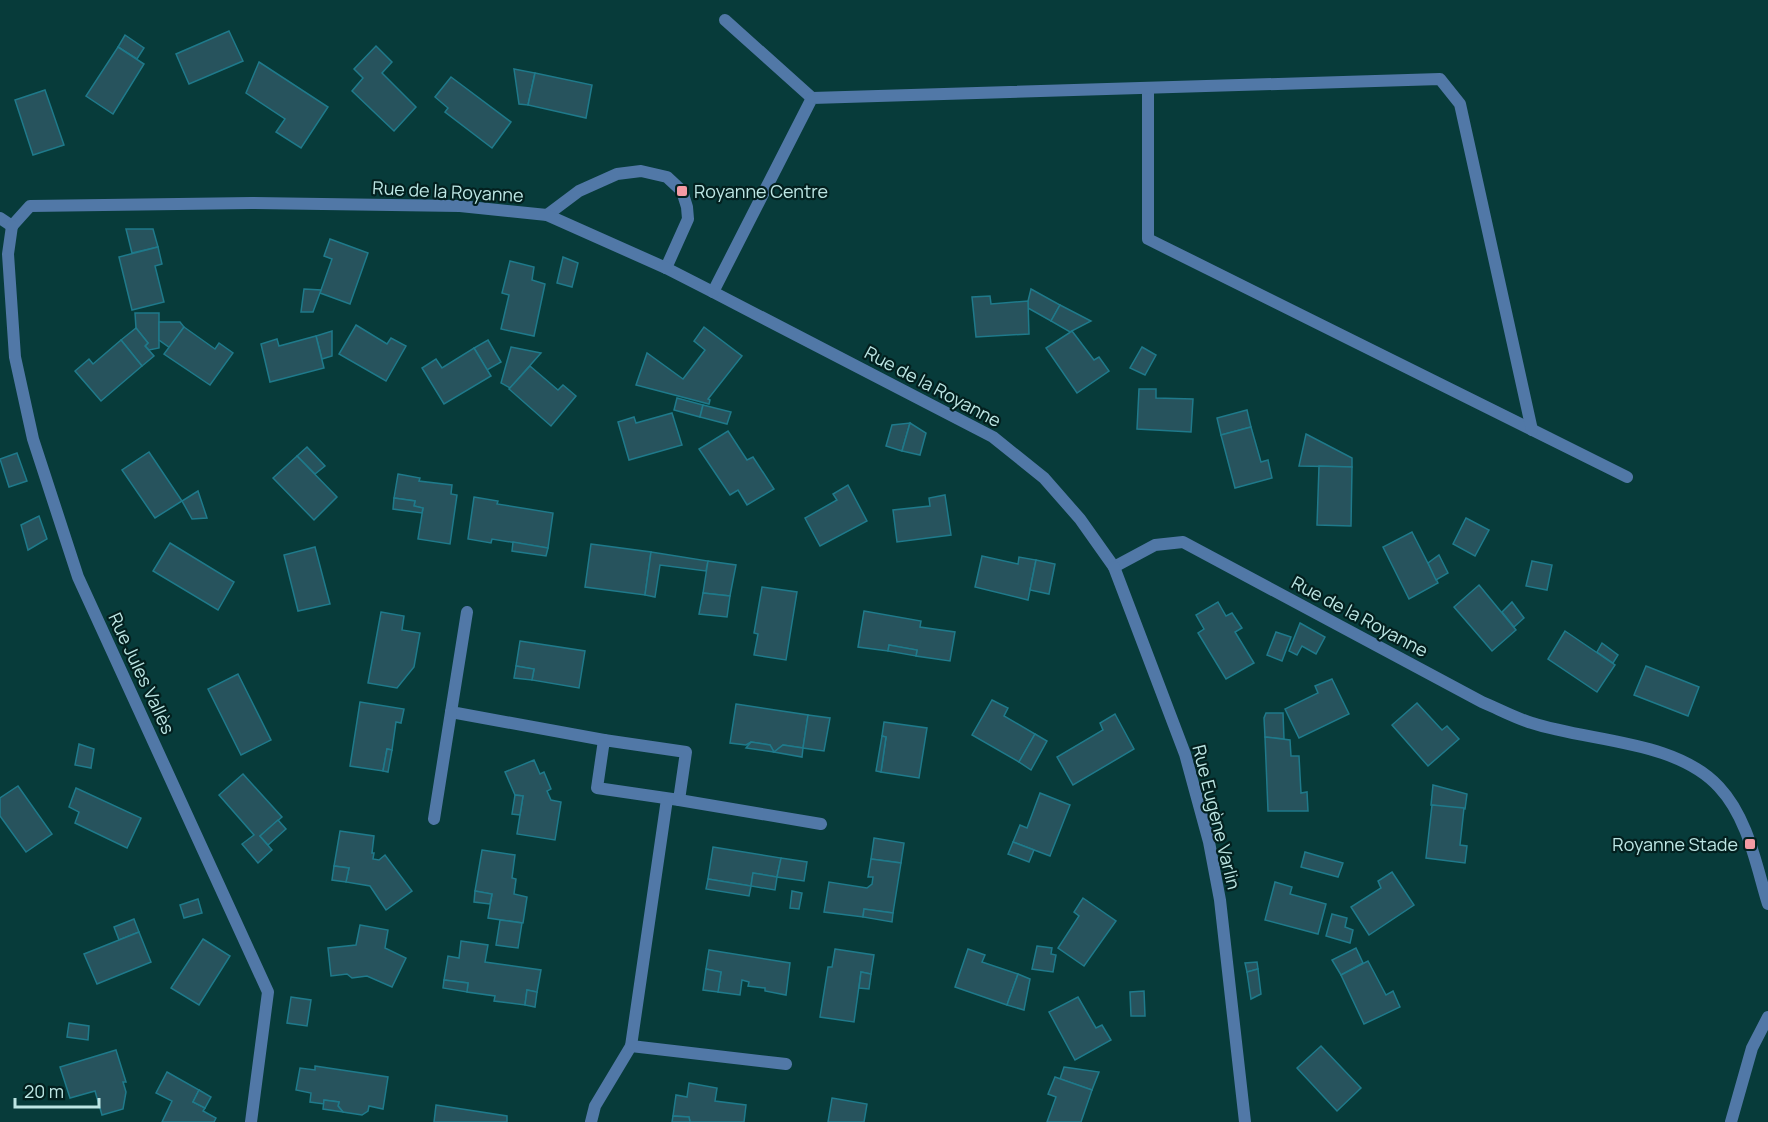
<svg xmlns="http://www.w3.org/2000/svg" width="1768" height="1122" font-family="Manrope,sans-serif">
	<rect width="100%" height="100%" fill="#073b3a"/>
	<g fill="#27535d" stroke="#1f7a8b" stroke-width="1.5">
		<polygon points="229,31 243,61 189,84 176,54"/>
		<polygon points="125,35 144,48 137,59 118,47"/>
		<polygon points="376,46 392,62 382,73 416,107 394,131 352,91 363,78 354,69"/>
		<polygon points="118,47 144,64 113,114 86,96"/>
		<polygon points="259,62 328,107 301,148 276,132 285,119 246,93"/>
		<polygon points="514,69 535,73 528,105 519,104"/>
		<polygon points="535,73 592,85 586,118 528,105"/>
		<polygon points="451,77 511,122 492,148 445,112 448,108 435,97"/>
		<polygon points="45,90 64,145 33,155 15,100"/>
		<polygon points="126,229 153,229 158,247 132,253"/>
		<polygon points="330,239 368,253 350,304 320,293 332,259 324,256"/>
		<polygon points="158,247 162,264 155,266 164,302 132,310 119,257"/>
		<polygon points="563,257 578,263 572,287 557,283"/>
		<polygon points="510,261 534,267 532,280 545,284 534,336 501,329 509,295 502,293"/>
		<polygon points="304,289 321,290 313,312 301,312"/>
		<polygon points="1031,289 1060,305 1051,321 1028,308 1028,301"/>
		<polygon points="990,296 991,304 1028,301 1029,334 976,337 972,297"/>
		<polygon points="1060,305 1091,321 1070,332 1051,321"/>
		<polygon points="135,313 159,313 159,348 149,350 145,346 148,343 136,328"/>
		<polygon points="159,322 180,322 184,327 170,348 159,340"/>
		<polygon points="356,325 387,344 391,338 406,346 386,381 339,354"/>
		<polygon points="184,327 215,349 219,343 233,353 210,385 164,354"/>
		<polygon points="704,327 742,356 708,399 710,400 709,404 636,385 647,353 683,379 705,350 694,341"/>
		<polygon points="136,328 148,343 145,346 154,356 142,366 121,340"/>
		<polygon points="332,331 332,356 322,359 316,336"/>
		<polygon points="1072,331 1094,360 1099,357 1109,371 1077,393 1046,348"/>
		<polygon points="316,336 324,368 270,382 261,344 277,339 279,346"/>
		<polygon points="121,340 142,366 101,401 75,371 89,359 93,364"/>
		<polygon points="488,340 501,362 487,370 474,348"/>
		<polygon points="511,347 541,353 510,388 501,383"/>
		<polygon points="1142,347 1156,355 1145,375 1130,368"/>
		<polygon points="474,348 491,376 444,404 422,368 436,359 442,368"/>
		<polygon points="530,366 558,390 563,385 576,396 551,426 509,389"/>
		<polygon points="1139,389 1156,389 1156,398 1193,399 1191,432 1137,429"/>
		<polygon points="677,398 703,405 700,417 674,410"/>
		<polygon points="703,405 731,412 727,424 700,417"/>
		<polygon points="1247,410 1251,427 1221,435 1217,418"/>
		<polygon points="672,413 682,445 629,460 618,422 634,417 636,423"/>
		<polygon points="910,423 902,451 886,446 892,425"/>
		<polygon points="910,423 926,433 920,455 902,451"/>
		<polygon points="1251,427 1261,462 1268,460 1272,478 1235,488 1221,435"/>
		<polygon points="728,431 747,460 753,457 774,489 747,505 738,490 730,495 699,449"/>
		<polygon points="1306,434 1352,458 1352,467 1299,466"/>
		<polygon points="307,447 325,466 315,474 297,456"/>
		<polygon points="149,452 182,501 155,518 122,470"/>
		<polygon points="17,453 27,481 9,487 0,459"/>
		<polygon points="297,456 337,497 314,520 273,478"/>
		<polygon points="1319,466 1352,467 1351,526 1317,525"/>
		<polygon points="398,474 420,478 419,481 452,485 451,494 457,495 450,544 418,539 423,508 414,506 415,501 394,498"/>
		<polygon points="848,485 867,521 820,546 805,518 837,500 833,494"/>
		<polygon points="198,491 207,518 192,519 182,501"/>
		<polygon points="945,495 951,535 897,542 893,510 930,506 929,498"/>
		<polygon points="474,497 498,501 497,504 553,513 548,548 492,539 491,543 468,539"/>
		<polygon points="394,498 415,501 414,506 423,508 422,513 393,509"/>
		<polygon points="39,516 47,539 28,550 21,525"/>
		<polygon points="1466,518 1489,530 1475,556 1453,544"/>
		<polygon points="1412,532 1438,583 1409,599 1383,547"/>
		<polygon points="513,542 548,548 546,556 512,551"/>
		<polygon points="170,543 234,582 218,610 153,571"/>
		<polygon points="591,544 651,552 645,595 585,587"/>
		<polygon points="315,547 330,604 298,611 284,555"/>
		<polygon points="651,552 708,561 706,571 660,565 655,597 645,595"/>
		<polygon points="1439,555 1448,573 1436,580 1428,563"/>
		<polygon points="982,556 1018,564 1019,557 1036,560 1028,600 975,587"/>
		<polygon points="1036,560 1055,564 1049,594 1030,590"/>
		<polygon points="708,561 736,565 730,596 703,593"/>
		<polygon points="1532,561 1552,565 1547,590 1526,586"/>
		<polygon points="1479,585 1516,630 1492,651 1454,607"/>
		<polygon points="762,587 797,592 786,660 754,655 758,634 754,633"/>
		<polygon points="703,593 730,596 727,617 699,614"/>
		<polygon points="1218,602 1226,616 1232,613 1242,628 1235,632 1254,663 1226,679 1198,633 1204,629 1196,615"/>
		<polygon points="1512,602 1524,618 1514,627 1502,612"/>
		<polygon points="864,611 921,621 920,627 955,632 950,661 916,656 917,650 889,645 888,651 858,647"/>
		<polygon points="381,612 404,616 402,630 420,633 414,667 397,688 368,683"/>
		<polygon points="1300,623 1325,637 1316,654 1302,646 1297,655 1289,651"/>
		<polygon points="1565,631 1615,665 1597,692 1548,659"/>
		<polygon points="1276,632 1291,637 1282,661 1267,655"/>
		<polygon points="520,641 585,651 579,688 532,680 534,669 516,666"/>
		<polygon points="1602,643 1618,655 1613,663 1597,652"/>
		<polygon points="889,645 917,650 916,656 888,651"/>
		<polygon points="516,666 534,669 532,680 514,678"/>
		<polygon points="1646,666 1699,687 1688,716 1634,695"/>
		<polygon points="238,674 271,740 241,755 208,689"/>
		<polygon points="1332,679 1349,714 1299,738 1285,709 1318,693 1315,686"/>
		<polygon points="992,700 1008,708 1004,716 1035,734 1019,762 972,735"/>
		<polygon points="360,702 404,709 401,723 396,722 392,750 387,749 383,771 350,766"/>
		<polygon points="1417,703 1442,730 1447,726 1459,739 1428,766 1392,725"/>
		<polygon points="736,704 808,715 803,748 783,745 774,752 770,745 751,742 746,745 730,743"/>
		<polygon points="1266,713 1283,713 1284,739 1265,737 1264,718"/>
		<polygon points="1115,714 1134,749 1073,785 1057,757 1103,730 1100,723"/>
		<polygon points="808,715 830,718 824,751 803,748"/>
		<polygon points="884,722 927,728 919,778 881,772 886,737 882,736"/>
		<polygon points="1035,734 1047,741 1031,770 1019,762"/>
		<polygon points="882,736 886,737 881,772 876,771"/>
		<polygon points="1265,737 1290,740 1291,756 1299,756 1301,793 1307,792 1308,811 1268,811"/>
		<polygon points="751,742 770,745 774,752 746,748"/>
		<polygon points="79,744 94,749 91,768 75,765"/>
		<polygon points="783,745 803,748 802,757 774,752"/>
		<polygon points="387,749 392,750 388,772 383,771"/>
		<polygon points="534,760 540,774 544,772 551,789 547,791 551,800 561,802 555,840 517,834 523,796 515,795 505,772"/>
		<polygon points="243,774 282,817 260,836 272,850 258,863 242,844 254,835 219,795"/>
		<polygon points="1433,785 1467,794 1465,809 1431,805"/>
		<polygon points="18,786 52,834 26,852 0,816 0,798"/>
		<polygon points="76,788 141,818 127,848 75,823 79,812 69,807"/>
		<polygon points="1040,793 1070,805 1050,856 1013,842 1020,825 1027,828"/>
		<polygon points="515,795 523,796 520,815 512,814"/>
		<polygon points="1432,805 1464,808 1460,845 1467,846 1465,863 1426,858"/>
		<polygon points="278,820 286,829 268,845 260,836"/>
		<polygon points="340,831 374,836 372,853 374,853 373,859 379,860 385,855 412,891 386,910 370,886 346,882 349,868 334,866"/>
		<polygon points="874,838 904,843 901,863 871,859"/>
		<polygon points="1013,842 1034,850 1029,862 1008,854"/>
		<polygon points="713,847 781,858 777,877 753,873 751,886 708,879"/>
		<polygon points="482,850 515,855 512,878 516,879 514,894 527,897 523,923 488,918 492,894 475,891"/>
		<polygon points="1305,852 1343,863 1338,877 1301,867"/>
		<polygon points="781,858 807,862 804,881 777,877"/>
		<polygon points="871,859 901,863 893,913 864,909 863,917 824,912 829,882 867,888 872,884 873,877 868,877"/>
		<polygon points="334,866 349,868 346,882 332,880"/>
		<polygon points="1392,872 1414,905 1369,935 1351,907 1381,888 1378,881"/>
		<polygon points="753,873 777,877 775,890 751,886"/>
		<polygon points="708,879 751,886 749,896 706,889"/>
		<polygon points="1275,882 1292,887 1290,894 1326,904 1318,934 1265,920"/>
		<polygon points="475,891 492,894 490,904 474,902"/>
		<polygon points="792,891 802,893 799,909 790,908"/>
		<polygon points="1083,898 1116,921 1084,966 1058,948 1079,916 1074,912"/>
		<polygon points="198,899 202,913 184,918 180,905"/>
		<polygon points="864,909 893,913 892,922 863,917"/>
		<polygon points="1332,914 1347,918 1345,927 1353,930 1350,943 1326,936"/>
		<polygon points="134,919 139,932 119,940 114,927"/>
		<polygon points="500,920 522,923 518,948 496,945"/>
		<polygon points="360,925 388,930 385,948 406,958 392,987 367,976 352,978 347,974 331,976 328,948 356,945"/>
		<polygon points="139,932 151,962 97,984 84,954"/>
		<polygon points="203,939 230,956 199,1005 171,988"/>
		<polygon points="461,941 488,945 485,962 541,970 537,992 527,990 525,1005 494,1001 495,996 467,992 468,983 444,980 448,956 459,958"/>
		<polygon points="1037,946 1052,948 1051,954 1056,955 1053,972 1032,969"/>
		<polygon points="1356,948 1363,963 1341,975 1332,960"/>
		<polygon points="835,949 874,955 871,974 861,972 854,1022 820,1017 828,967 832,967"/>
		<polygon points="968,949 985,955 982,962 1018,974 1007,1005 955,987"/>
		<polygon points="709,950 790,963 786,995 765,991 765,988 748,986 749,982 742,980 740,995 718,992 721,972 706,969"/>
		<polygon points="1368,961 1386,995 1393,991 1400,1007 1364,1024 1341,975"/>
		<polygon points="1257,962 1258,969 1247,972 1245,963"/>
		<polygon points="706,969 721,972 718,992 703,990"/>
		<polygon points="1258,969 1261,994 1251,999 1247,972"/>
		<polygon points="861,972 871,974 869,989 859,988"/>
		<polygon points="1018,974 1030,979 1024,1010 1007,1005"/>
		<polygon points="444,980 468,983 467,992 443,988"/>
		<polygon points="527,990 537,992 535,1007 525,1005"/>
		<polygon points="1144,991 1145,1016 1131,1016 1130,992"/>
		<polygon points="291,997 311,1000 307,1026 287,1023"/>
		<polygon points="1078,997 1096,1028 1102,1025 1111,1040 1075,1060 1049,1012"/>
		<polygon points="69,1023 89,1026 88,1040 67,1037"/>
		<polygon points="1321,1046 1361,1088 1337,1111 1297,1068"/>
		<polygon points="116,1050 126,1082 123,1082 126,1092 123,1109 102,1115 95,1091 70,1098 60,1067"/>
		<polygon points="315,1066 388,1077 383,1109 369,1106 368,1111 362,1115 343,1112 338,1106 339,1102 324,1100 324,1104 310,1102 311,1093 296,1090 300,1068 315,1070"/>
		<polygon points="1064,1067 1099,1072 1092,1090 1060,1079"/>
		<polygon points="167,1072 199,1090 193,1102 205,1108 203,1111 216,1118 214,1122 162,1122 172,1101 156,1093"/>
		<polygon points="1055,1077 1092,1090 1081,1122 1047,1122 1056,1097 1048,1094"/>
		<polygon points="689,1083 717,1088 715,1101 746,1105 744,1122 690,1122 689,1117 673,1116 676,1095 687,1097"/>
		<polygon points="199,1090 211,1097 205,1108 193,1102"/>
		<polygon points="832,1098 867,1104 864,1122 828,1122"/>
		<polygon points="324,1100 339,1102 338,1106 343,1112 323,1109"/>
		<polygon points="436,1105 507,1116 507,1122 434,1122"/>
		<polygon points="673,1116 689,1117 690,1122 672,1122"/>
	</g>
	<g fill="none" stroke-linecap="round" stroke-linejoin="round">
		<g stroke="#5178a7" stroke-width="12">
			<polyline points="725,20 812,98"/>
			<polyline points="1148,88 1148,239 1627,477"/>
			<polyline points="547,215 579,191 617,174 641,171 667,177 682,191 687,207 688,219 666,268"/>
			<polyline points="0,218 12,226"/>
			<path d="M12 226 30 206 252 203 460 206 547 215 666 268 713 292 993 437 1044 478 1080 519 1114 567 1155 545 1183 542 1482 702C1499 709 1515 718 1532 723 1590 742 1676 740 1719 787 1748 818 1756 865 1768 904"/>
			<polyline points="12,226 8,254 15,357 33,439 78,577 268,992 251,1122"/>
			<polyline points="713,292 812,98 1440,79 1460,104 1532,430"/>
			<polyline points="1114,567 1185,754 1209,842 1220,900 1245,1122"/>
			<polyline points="467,612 451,712 604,740"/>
			<polygon points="604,740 686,752 679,800 597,788"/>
			<polyline points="679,800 821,824"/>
			<polyline points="434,819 451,712"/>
			<polyline points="631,1046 786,1064"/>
			<polyline points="591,1122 595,1106 631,1046 667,799"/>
			<polyline points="1731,1122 1752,1048 1768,1017"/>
		</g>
	</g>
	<g fill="#f49aa3" stroke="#03201f" stroke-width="2">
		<rect x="676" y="185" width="12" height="12" rx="3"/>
		<rect x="1744" y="838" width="12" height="12" rx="3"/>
	</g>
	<g text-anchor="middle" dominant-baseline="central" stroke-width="4.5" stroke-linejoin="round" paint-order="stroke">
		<g font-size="18" fill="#bde6e4" stroke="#03201f">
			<text transform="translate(448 191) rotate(3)">Rue de la Royanne</text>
			<text transform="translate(933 386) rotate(28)">Rue de la Royanne</text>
			<text transform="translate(1360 616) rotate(28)">Rue de la Royanne</text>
			<text transform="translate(142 673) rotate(65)">Rue Jules Vallès</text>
			<text transform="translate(1217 817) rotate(76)">Rue Eugène Varlin</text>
		</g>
		<g font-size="18" fill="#bde6e4" stroke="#03201f" text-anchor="start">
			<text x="694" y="191">Royanne Centre</text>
			<text x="1738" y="844" text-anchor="end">Royanne Stade</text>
		</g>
	</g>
	<path d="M15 1098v9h84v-9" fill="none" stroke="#bde6e4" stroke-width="3"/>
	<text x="24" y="1098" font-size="18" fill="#bde6e4" stroke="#03201f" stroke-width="4.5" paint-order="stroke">20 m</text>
</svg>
